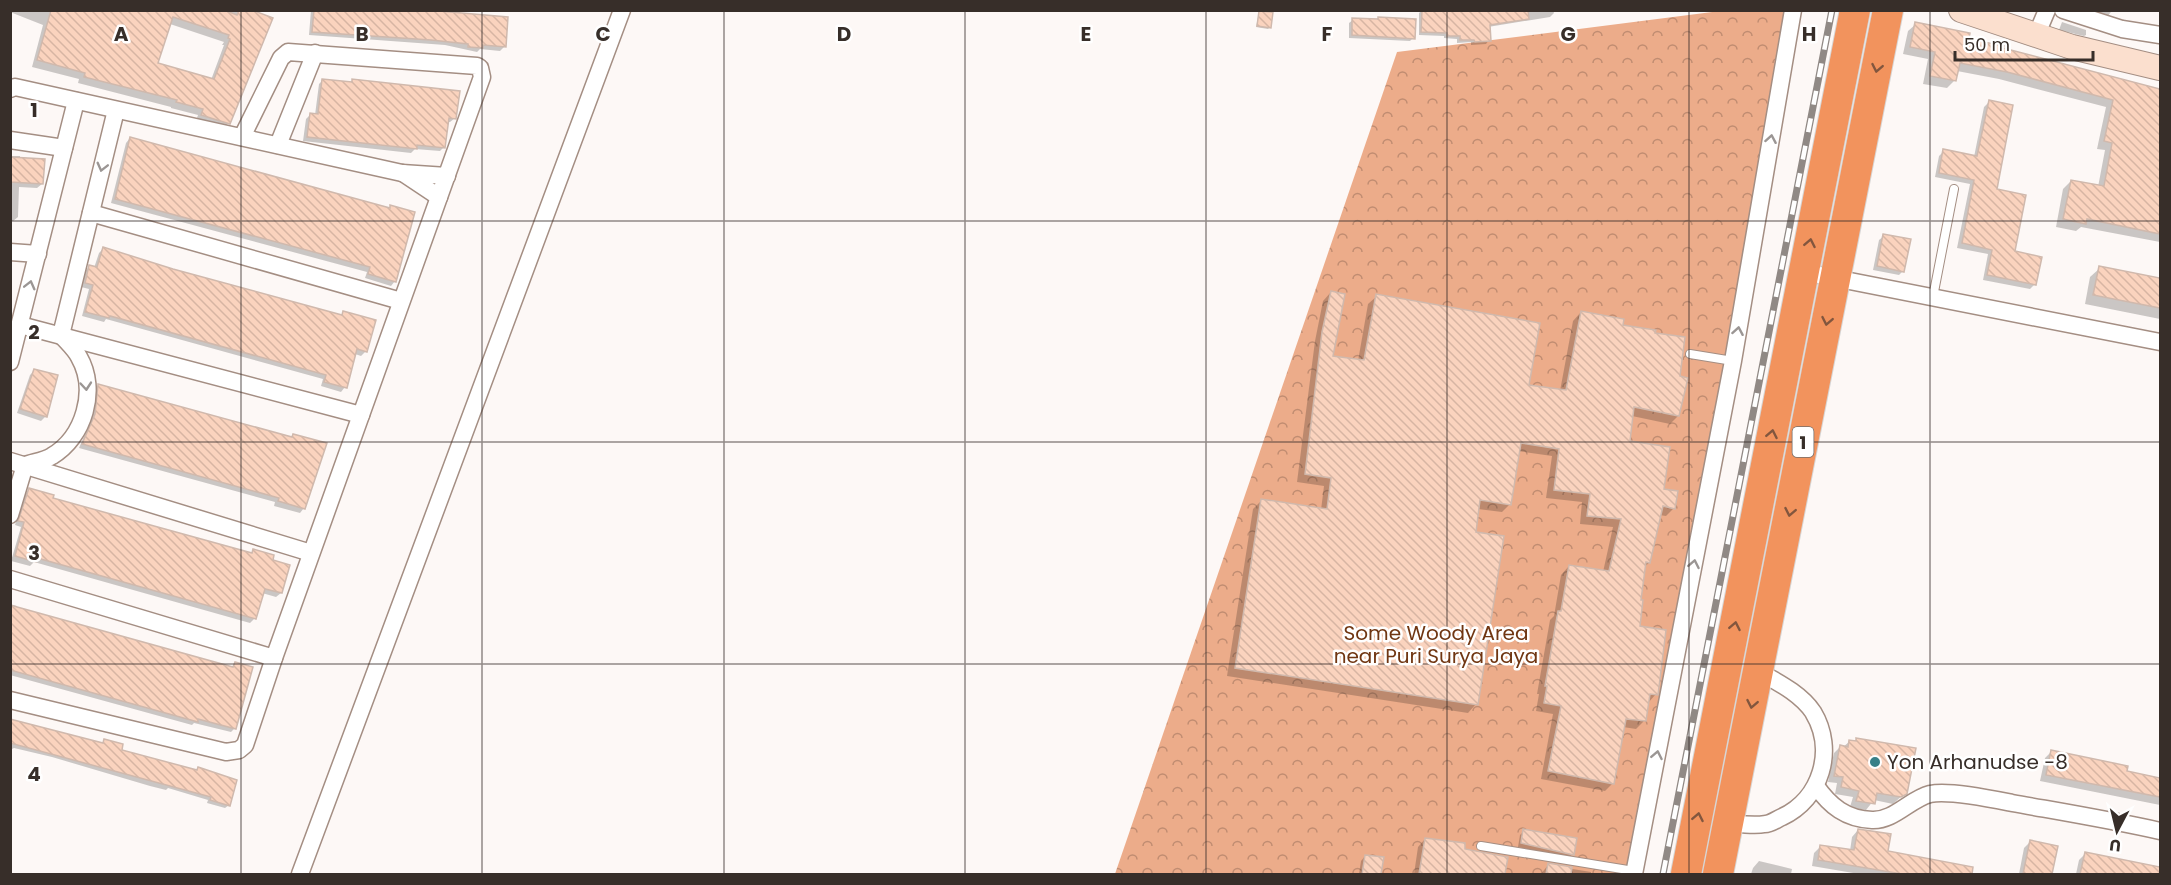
<svg xmlns="http://www.w3.org/2000/svg" width="2171" height="885" font-family="Poppins,sans-serif">
	<defs>
		<pattern id="forest-crowns" width="20" height="18" patternUnits="userSpaceOnUse" patternTransform="scale(1.5)"><rect width="20" height="18" fill="#ecac8a"/><path d="M2 6a3 3 0 1 1 6 0M12 15a3 3 0 1 1 6 0" fill="none" stroke="#c08c71"/></pattern>
		<pattern id="building-back-hatch" width="6" height="6" patternUnits="userSpaceOnUse" patternTransform="scale(1.5)"><rect width="6" height="6" fill="#fad3be"/><path d="M-1 5l2 2M0 0l6 6M5-1l2 2" fill="none" stroke="#d7b5a3"/></pattern>
	</defs>
	<rect width="100%" height="100%" fill="#fdf8f6"/>
	<polygon fill="url(#forest-crowns)" points="1720,11 1793,11 1625,874 1115,874 1397,52"/>
	<g fill="#0003" fill-rule="evenodd">
		<path d="M10 10H248L229 123 222 129 196 121 198 115 171 108V107L78 83 79 79 32 67 43 25 10 12ZM170 24 224 42 222 45H224L211 80 156 64Z"/>
		<polygon points="311,10 414,10 504,47 500,51 480,49 477,52 445,45 309,35"/>
		<polygon points="1422,10 1553,10 1554,13 1550,17 1488,27 1489,40 1486,44 1471,45 1471,42 1457,43 1457,39 1444,38 1444,36 1419,35 1419,13"/>
		<polygon points="2083,10 2112,10 2107,18"/>
		<polygon points="1259,12 1270,27 1268,29 1256,27"/>
		<polygon points="1353,20 1413,38 1410,41 1349,38 1349,23"/>
		<polygon points="2062,22 2086,30 2086,35 2084,36 2059,30"/>
		<polygon points="1916,24 2002,50 2160,91 2160,242 2081,227 2076,231 2056,227 2063,189 2071,181 2098,187 2105,150 2097,149 2106,107 1999,79 1957,71 1955,80 1947,88 1923,84 1928,59 1903,54 1908,31"/>
		<polygon points="323,80 350,83 353,80 455,118 450,122 447,122 444,147 440,151 415,149 411,153 303,141 306,119 310,115 315,115 319,84"/>
		<polygon points="1989,102 1995,191 2013,252 2035,284 2030,289 1983,280 1988,254 1957,248 1970,184 1935,177 1939,156 1944,151 1974,157 1984,107"/>
		<polygon points="130,138 389,209 391,207 395,281 391,286 365,278 367,272 111,203 126,143"/>
		<polygon points="10,156 20,156 20,159 42,184 37,188 19,187 18,217 13,221 10,221"/>
		<polygon points="1884,236 1903,271 1899,275 1873,270 1879,240"/>
		<polygon points="103,249 172,270 340,316 344,312 366,351 361,356 355,354 345,387 341,392 321,386 323,379 106,319 104,322 82,316 89,289 81,287 85,271 89,267 94,268 99,253"/>
		<polygon points="2100,268 2160,280 2160,319 2085,304 2090,277"/>
		<polygon points="1331,292 1332,357 1358,361 1368,304 1377,296 1528,386 1560,391 1573,321 1581,312 1621,326 1654,334 1678,377 1678,416 1670,424 1632,416 1628,442 1674,508 1666,516 1659,515 1649,563 1644,567 1638,627 1656,694 1648,703 1644,721 1636,729 1623,727 1613,783 1605,791 1541,779 1553,714 1536,711 1539,694 1537,694 1550,620 1554,616 1561,575 1569,566 1603,572 1613,527 1580,524 1582,502 1546,498 1552,456 1518,451 1510,504 1502,512 1478,509 1475,533 1476,704 1468,713 1227,676 1253,509 1261,501 1321,510 1324,486 1297,482 1315,341 1323,301"/>
		<polygon points="35,370 46,416 41,421 17,413 30,375"/>
		<polygon points="99,386 290,438 293,435 304,508 300,513 274,506 275,502 79,448 91,420 94,390"/>
		<polygon points="30,489 51,499 250,554 254,550 271,561 281,593 276,597 262,593 255,618 250,623 34,562 30,566 11,561 21,527 15,525 25,494"/>
		<polygon points="10,604 17,606 16,609 231,668 235,663 235,728 231,732 194,723 192,725 10,675"/>
		<polygon points="10,720 101,744 104,741 120,751 229,805 225,808 207,803 208,800 168,788 166,790 150,786 52,757 14,748 10,750"/>
		<polygon points="1857,739 1905,793 1893,804 1874,800 1866,810 1850,807 1853,797 1835,794 1837,783 1828,782 1834,753 1840,747 1843,747 1849,742 1854,742"/>
		<polygon points="2051,752 2125,773 2160,780 2160,805 2040,781 2045,758"/>
		<polygon points="1858,830 1886,852 1968,868 1967,874 1859,874 1812,866 1814,853 1820,847 1850,851 1852,837"/>
		<polygon points="1524,831 1573,854 1568,858 1518,847 1520,835"/>
		<polygon points="1425,839 1463,850 1506,858 1504,874 1414,874 1418,847"/>
		<polygon points="2030,842 2056,847 2050,874 2019,874 2024,848"/>
		<polygon points="2085,854 2160,868 2160,874 2076,874 2079,860"/>
		<polygon points="1365,856 1382,859 1380,874 1359,874 1361,861"/>
		<polygon points="1759,861 1792,869 1791,874 1751,874 1753,868"/>
		<polygon points="1548,865 1591,872 1591,874 1541,874"/>
	</g>
	<g fill="url(#building-back-hatch)" stroke="#d0b9ad" stroke-width="1.5" fill-rule="evenodd">
		<path d="M51 10H224L237 15 239 10H252L273 18 230 124 201 115 203 109 176 102 177 100 84 77 85 73 37 60ZM173 17 229 35 228 38 230 39 214 79 158 63Z"/>
		<polygon points="314,10 427,10 508,17 506,47 483,45 483,48 468,47 468,44 431,40 312,32"/>
		<polygon points="1422,10 1528,10 1529,19 1490,25 1491,41 1475,42 1474,40 1460,40 1460,36 1447,36 1447,33 1421,32"/>
		<polygon points="1259,11 1273,12 1271,28 1257,26"/>
		<polygon points="1378,17 1416,19 1415,39 1352,35 1352,18 1378,19"/>
		<polygon points="1915,22 1970,33 1969,39 2004,46 2003,48 2160,89 2160,234 2087,219 2086,224 2063,219 2071,180 2104,186 2112,143 2104,141 2113,100 2007,72 1960,63 1956,81 1930,76 1935,52 1910,47"/>
		<polygon points="322,79 352,82 352,79 460,91 456,119 449,118 445,148 417,145 417,149 307,137 310,113 318,114"/>
		<polygon points="1989,100 2013,105 1997,189 2026,195 2015,251 2042,257 2036,285 1987,275 1992,250 1962,243 1974,180 1939,173 1943,149 1977,156"/>
		<polygon points="130,137 390,208 390,205 415,212 396,282 368,274 370,267 115,199"/>
		<polygon points="10,157 45,159 43,184 10,182"/>
		<polygon points="1883,234 1911,239 1904,272 1877,266"/>
		<polygon points="103,247 173,269 342,315 343,311 376,320 367,352 357,349 347,388 324,382 326,375 110,316 109,318 85,312 93,285 85,283 89,265 97,267"/>
		<polygon points="2099,266 2160,278 2160,308 2093,295"/>
		<polygon points="1331,291 1345,294 1333,356 1364,360 1376,294 1540,323 1529,385 1566,390 1581,311 1624,319 1623,325 1656,330 1655,333 1685,337 1680,376 1688,378 1679,416 1634,407 1630,441 1670,447 1664,489 1678,491 1675,509 1663,506 1650,563 1646,562 1641,600 1643,600 1640,626 1666,630 1658,695 1650,694 1646,721 1626,719 1614,784 1548,771 1561,706 1544,703 1547,686 1545,686 1558,611 1561,611 1569,565 1609,571 1621,519 1587,516 1590,494 1554,490 1559,449 1521,443 1511,505 1480,500 1476,532 1504,536 1478,705 1235,668 1261,499 1327,509 1331,478 1305,474 1322,332"/>
		<polygon points="34,369 58,375 47,417 20,409"/>
		<polygon points="98,384 292,437 293,434 327,443 305,509 278,501 279,498 82,444 95,414"/>
		<polygon points="29,488 54,495 53,498 165,529 252,553 253,549 274,555 273,560 290,565 282,593 265,589 256,619 37,558 36,562 15,556 24,522 18,521"/>
		<polygon points="10,605 233,667 235,662 253,667 236,729 198,719 198,722 10,670"/>
		<polygon points="10,719 103,743 104,739 123,744 122,750 197,770 198,767 237,780 230,806 210,800 211,797 10,743"/>
		<polygon points="1856,738 1916,748 1907,794 1901,797 1877,793 1875,804 1856,801 1859,791 1841,787 1843,777 1834,776 1840,745 1848,747 1849,740 1856,741"/>
		<polygon points="2051,750 2128,766 2127,771 2160,778 2160,797 2046,775"/>
		<polygon points="1523,829 1577,838 1574,855 1521,843"/>
		<polygon points="1858,829 1891,834 1888,851 1973,867 1972,874 1902,874 1818,860 1820,845 1854,850"/>
		<polygon points="1425,838 1465,843 1465,849 1508,857 1505,874 1419,874"/>
		<polygon points="2030,840 2058,846 2052,874 2023,874"/>
		<polygon points="2085,852 2160,867 2160,874 2080,874"/>
		<polygon points="1365,855 1384,857 1381,874 1362,874"/>
		<polygon points="1548,863 1572,867 1571,874 1546,874"/>
	</g>
	<g fill="none" stroke-linecap="round" stroke-linejoin="round">
		<defs>
			<g id="lane">
				<polyline points="1933,297 1954,189"/>
				<polyline points="1690,354 1733,361"/>
				<polyline points="1481,846 1634,871"/>
			</g>
			<g id="street">
				<polyline points="2063,10 2122,29 2160,35"/>
				<polyline points="2036,36 2047,10"/>
				<polyline points="10,89 15,87 402,173 447,176"/>
				<polyline points="10,140 64,148"/>
				<polyline points="278,145 315,53"/>
				<polyline points="403,173 439,197"/>
				<polyline points="91,213 401,301"/>
				<polyline points="10,252 38,254"/>
				<polyline points="1804,272 2160,342"/>
				<polyline points="20,325 361,415"/>
				<polyline points="10,362 76,101"/>
				<polyline points="10,461 311,553"/>
				<path d="M10 515 25 465C33 462 44 461 52 456 84 437 98 390 79 357 75 349 67 342 61 335L116 110"/>
				<polyline points="10,579 274,658"/>
				<polyline points="10,700 226,752 239,750 245,745 274,658 482,77 480,68 477,66 288,52 281,58 242,137"/>
				<path d="M1816 786C1830 806 1846 819 1872 820 1894 821 1910 799 1930 794 1949 790 1992 799 2012 803 2062 812 2111 820 2160 831"/>
				<path d="M1729 823C1740 824 1754 826 1765 824 1771 824 1777 819 1782 817 1821 799 1836 750 1813 712 1800 693 1777 682 1758 671"/>
				<polyline points="300,874 622,10"/>
				<polyline points="1634,874 1733,361 1793,10"/>
			</g>
			<polyline id="secondary" points="1961,10 2072,47 2160,68"/>
			<g id="highway">
				<polyline points="1686,874 1855,10"/>
				<polyline points="1718,874 1888,10"/>
			</g>
		</defs>
		<use href="#lane" stroke="#a48e83" stroke-width="10"/>
		<use href="#street" stroke="#a48e83" stroke-width="19"/>
		<use href="#secondary" stroke="#a48e83" stroke-width="26"/>
		<use href="#highway" stroke="#d7d5d4" stroke-width="32"/>
		<use href="#lane" stroke="#fff" stroke-width="8"/>
		<use href="#street" stroke="#fff" stroke-width="16"/>
		<use href="#secondary" stroke="#fbdfce" stroke-width="24"/>
		<use href="#highway" stroke="#f2935d" stroke-width="30"/>
		<defs>
			<polyline id="rail" points="1663,874 1832,10"/>
		</defs>
		<use href="#rail" stroke="#908985" stroke-width="7"/>
		<use href="#rail" stroke="#fff" stroke-width="4.5" stroke-dasharray="14" stroke-linecap="butt"/>
	</g>
	<defs><path id="oneway-chevron" d="M-2-3.5L2.5 0L-2 3.5" fill="none" stroke-width="1.6" stroke-linecap="round" stroke-linejoin="round" transform="scale(1.5)"/></defs>
	<g stroke="#82563e">
		<use href="#oneway-chevron" transform="translate(1877 68) rotate(101)"/>
		<use href="#oneway-chevron" transform="translate(1810 243) rotate(-79)"/>
		<use href="#oneway-chevron" transform="translate(1827 321) rotate(101)"/>
		<use href="#oneway-chevron" transform="translate(1772 434) rotate(-79)"/>
		<use href="#oneway-chevron" transform="translate(1790 512) rotate(101)"/>
		<use href="#oneway-chevron" transform="translate(1735 626) rotate(-79)"/>
		<use href="#oneway-chevron" transform="translate(1752 704) rotate(101)"/>
		<use href="#oneway-chevron" transform="translate(1698 817) rotate(-79)"/>
	</g>
	<g stroke="#9b9694">
		<use href="#oneway-chevron" transform="translate(1771 139) rotate(-80)"/>
		<use href="#oneway-chevron" transform="translate(102 167) rotate(104)"/>
		<use href="#oneway-chevron" transform="translate(30 285) rotate(-76)"/>
		<use href="#oneway-chevron" transform="translate(1738 331) rotate(-80)"/>
		<use href="#oneway-chevron" transform="translate(86 386) rotate(85)"/>
		<use href="#oneway-chevron" transform="translate(1694 564) rotate(-79)"/>
		<use href="#oneway-chevron" transform="translate(1657 755) rotate(-79)"/>
	</g>
	<path fill="none" stroke="#372e29" stroke-width="1.5" stroke-opacity="0.55" d="M241 10V874M482 10V874M724 10V874M965 10V874M1206 10V874M1447 10V874M1689 10V874M1930 10V874M10 221H2160M10 442H2160M10 664H2160"/>
	<circle fill="#388088" stroke="#fff" stroke-width="2" cx="1875" cy="762" r="6"/>
	<g text-anchor="middle" dominant-baseline="central" stroke-width="5" stroke-linejoin="round" paint-order="stroke">
		<rect fill="#fff" stroke="#736d69" stroke-width="1.5" x="1792.5" y="427" width="21" height="30" rx="4.5"/>
		<g font-size="18" font-weight="bold" fill="#372e29">
			<text x="1803" y="442">1</text>
		</g>
		<g font-size="20" fill="#703612" stroke="#fff">
			<text x="1436" y="633">Some Woody Area<tspan x="1436" dy="23">near Puri Surya Jaya</tspan></text>
		</g>
		<g font-size="20" fill="#372e29" stroke="#fff" text-anchor="start">
			<text x="1887" y="762">Yon Arhanudse -8</text>
		</g>
	</g>
	<g font-size="20" text-anchor="middle" font-weight="bold" fill="#372e29" stroke="#fff" stroke-width="5" stroke-linejoin="round" paint-order="stroke">
		<text x="121" y="41">A</text>
		<text x="362" y="41">B</text>
		<text x="603" y="41">C</text>
		<text x="844" y="41">D</text>
		<text x="1086" y="41">E</text>
		<text x="1327" y="41">F</text>
		<text x="1568" y="41">G</text>
		<text x="1809" y="41">H</text>
		<text x="34" y="117">1</text>
		<text x="34" y="339">2</text>
		<text x="34" y="560">3</text>
		<text x="34" y="781">4</text>
	</g>
	<rect width="2171" height="885" fill="none" stroke="#372e29" stroke-width="24"/>
	<g transform="translate(2117 831) rotate(187)" stroke="#ffffff" stroke-width="4.5" paint-order="stroke">
	<path d="M0-4.5L10 22L0 15L-10 22Z" fill="#372e29"/>
	<text y="-9" font-size="16" font-weight="bold" text-anchor="middle" fill="#372e29">U</text>
	</g>
	<path d="M1955 51v9h138v-9" fill="none" stroke="#372e29" stroke-width="3"/>
	<text x="1964" y="51" font-size="18" fill="#372e29" stroke="#ffffff" stroke-width="4.5" paint-order="stroke">50 m</text>
</svg>
